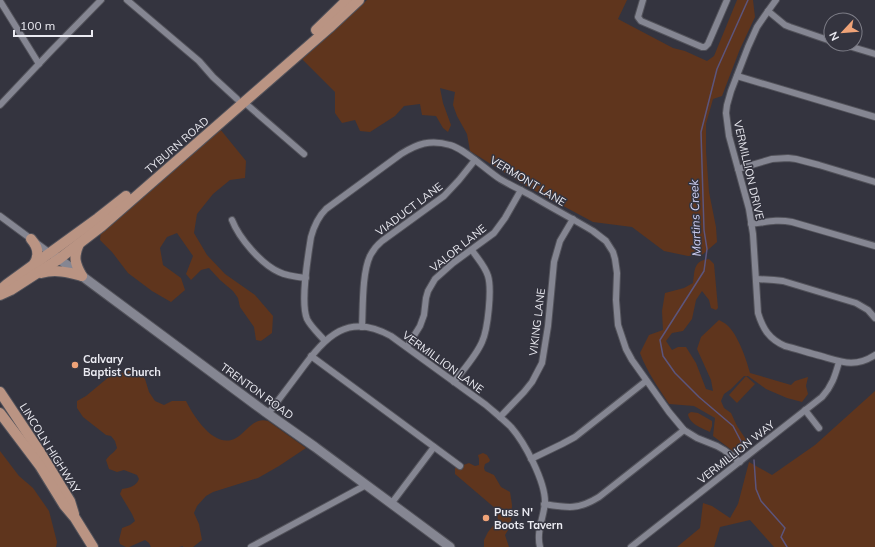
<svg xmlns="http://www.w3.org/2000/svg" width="875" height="547" font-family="Mulish,sans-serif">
	<rect width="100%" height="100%" fill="#34343f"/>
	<g fill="#5f351d">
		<polygon points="367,0 627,0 618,19 673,48 685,51 707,61 714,56 737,0 753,0 755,17 740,49 722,96 713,99 706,124 706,151 709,192 716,227 717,242 702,255 688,256 664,251 632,227 593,222 526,186 470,151 467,134 457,116 453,105 455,92 440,88 443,103 451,125 448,132 443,128 436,116 422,115 420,104 404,106 395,116 370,132 360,131 355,120 342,123 335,113 335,92 302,59 332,33"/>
		<path d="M220 129 246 161 245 178 230 180 213 194 197 214 194 233 207 255 225 274 255 295 273 316 272 333 261 341 256 340 254 327 240 307 238 298 233 291 220 280 209 268 201 270 191 280 186 274 193 256 177 233 167 237 160 248 163 265 181 278 185 290 171 302 152 291 128 273 112 252 100 240 101 231C143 199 182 164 220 129Z"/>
		<path d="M709 259 714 264 718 308 716 310 711 308 709 300 702 291 696 300 692 319 683 331 672 333 666 341 672 350 678 347H686L696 363 706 389 713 391 711 380 697 349 701 337 719 320C721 321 725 323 727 325 738 335 746 358 750 373L791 385 795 381 808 377 806 386 808 394 802 402 787 398 766 389 748 376H744L731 389 724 394 721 401 724 408 731 413 737 426 747 441 737 454 713 436 715 418 694 406 669 404C658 387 647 372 640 353L649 335 663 330 662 311 665 293 684 288 693 283C695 270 693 261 709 259Z"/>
		<path d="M137 369 145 379 149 392 155 401 164 405 172 401H186C194 417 215 450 236 438 247 432 253 417 268 421L306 448 279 466 258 478 213 492 206 496 197 506 194 513 199 524 202 540 193 547H183V546L179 547H151L149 543 145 540 129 547H126L120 544 119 540 122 528 130 525 135 521 132 514 120 494 122 489C130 488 136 486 139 479L137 475 124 470 117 472 109 469 106 460C109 455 114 453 117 448L115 441 111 436 106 435 83 417 77 408V401L86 396 110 376Z"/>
		<polygon points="746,376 755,384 737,403 729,395"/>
		<polygon points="875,391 875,547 774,547 750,520 720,527 714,547 677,547 700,528 703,503 712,506 730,518 738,504 749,462 772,475 815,445"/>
		<path d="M691 412 698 413 712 421V426L710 432C702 428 689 424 688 414Z"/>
		<polygon points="0,451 19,476 33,488 49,511 57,542 56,547 0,547"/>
		<polygon points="483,453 487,455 490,460 489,462 485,464 484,468 485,471 494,475 501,487 510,492 512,505 511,525 505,535 509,547 484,547 484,540 488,532 498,520 496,509 455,474 455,468 469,463 475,466 479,465 479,459 478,455"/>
	</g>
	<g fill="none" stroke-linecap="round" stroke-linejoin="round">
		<g stroke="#5c557c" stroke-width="1.5">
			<polyline points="744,447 733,426 699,397 675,373 663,356 660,340 704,271 707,249 704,230 701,132 717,69 748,0"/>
			<polyline points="754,460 756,489 761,501 785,528 781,537 787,547"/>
		</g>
		<defs>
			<g id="street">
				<polyline points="127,0 199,61 213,77 237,99"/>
				<polyline points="643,0 638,17 641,21 702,47 705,47 708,44 727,0"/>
				<path d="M776 0 768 11 757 27 748 47 731 91 727 105 726 113 729 136 749 209 753 234 758 313C763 329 769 339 785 346 797 349 809 353 821 356 842 362 855 368 875 355"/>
				<polyline points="0,1 39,64"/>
				<polyline points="768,11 785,25 790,27 831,41"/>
				<polyline points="842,44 875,54"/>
				<polyline points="737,76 875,117"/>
				<polyline points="244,102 304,154"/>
				<polyline points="0,105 52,50 101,0"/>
				<polyline points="738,169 772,159 788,158 796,159 819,165 875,182"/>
				<polyline points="0,216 50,253"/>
				<path d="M232 220C239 238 261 264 279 272 287 276 297 277 306 278"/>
				<path d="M751 224C767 222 776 219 792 222L875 246"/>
				<polyline points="756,279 774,280 783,281 856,303 868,310 875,318"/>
				<path d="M362 327C363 307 362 273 370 256 373 250 377 245 382 241L444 196 459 180 475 160"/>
				<path d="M325 341C319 334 311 327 307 319 300 302 308 256 311 237 314 226 318 217 326 209L401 154C417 144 430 139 450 145 465 149 486 170 500 179 510 185 521 190 532 196 552 208 573 219 593 231L606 241 613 252 615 259 617 273 616 300 618 325 626 349 632 360 669 412 684 430 697 438 717 446 724 450 740 462"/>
				<polyline points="407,347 420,326 424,315 426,298 428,291 435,279 453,263 494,233 505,218 521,190"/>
				<polyline points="311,356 460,466"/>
				<path d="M454 382C463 370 476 356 482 342 488 329 492 289 488 276 485 266 477 258 472 250"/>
				<polyline points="805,410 819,428"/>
				<path d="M268 414C279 399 290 385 301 370 326 336 348 312 391 336L486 405C494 412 503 419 511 427 525 443 545 481 545 502 544 517 536 531 540 547"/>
				<polyline points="500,417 524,392 532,382 542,363 548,326 554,262 560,241 573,219"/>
				<polyline points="531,459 562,444 575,437 646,381"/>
				<polyline points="391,504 434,447"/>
				<path d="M544 504C568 508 578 510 599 497L684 430"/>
				<polyline points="251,547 366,485"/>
				<path d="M631 547 822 397C832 386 835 376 839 362"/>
			</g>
			<polyline id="secondary" points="55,256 264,411 315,447 450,547"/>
			<g id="primary">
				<polyline points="316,30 347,0"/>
				<path d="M31 239C38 247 40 255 34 264"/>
				<path d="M79 244C73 257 75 264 82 276"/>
				<path d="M41 273C55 269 68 272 82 276"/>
				<polyline points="0,290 7,284 98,218 126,196"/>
				<polyline points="0,295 11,290 59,259 102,226 329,28 359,0"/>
				<polyline points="0,392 40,452 70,501 74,514"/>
				<polyline points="0,413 40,466 64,505 75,518 93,547"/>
			</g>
		</defs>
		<use href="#street" stroke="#52525a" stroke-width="8"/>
		<use href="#secondary" stroke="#52525a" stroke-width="11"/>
		<use href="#primary" stroke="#52525a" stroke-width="12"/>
		<use href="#street" stroke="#858692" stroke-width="6"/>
		<use href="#secondary" stroke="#858692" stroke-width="9"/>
		<use href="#primary" stroke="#ba9483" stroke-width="10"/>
	</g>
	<g fill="#efa378" stroke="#34343f" stroke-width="1.5">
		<circle cx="75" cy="365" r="4"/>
		<circle cx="486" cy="518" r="4"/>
	</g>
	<g text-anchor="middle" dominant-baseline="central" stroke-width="3" stroke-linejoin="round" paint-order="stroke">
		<g font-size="11" fill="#ebebf2" stroke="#34343f">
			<text transform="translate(177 145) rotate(-41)">TYBURN ROAD</text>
			<text transform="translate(749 170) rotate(77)">VERMILLION DRIVE</text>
			<text transform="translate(528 181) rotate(31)">VERMONT LANE</text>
			<text transform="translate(409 209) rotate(-37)">VIADUCT LANE</text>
			<text transform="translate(458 248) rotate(-39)">VALOR LANE</text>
			<text transform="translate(537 322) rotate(-83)">VIKING LANE</text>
			<text transform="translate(443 362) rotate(36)">VERMILLION LANE</text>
			<text transform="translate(257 391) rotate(36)">TRENTON ROAD</text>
			<text transform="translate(50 448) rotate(58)">LINCOLN HIGHWAY</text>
			<text transform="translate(736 452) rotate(-38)">VERMILLION WAY</text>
		</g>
		<g font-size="11" font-weight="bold" fill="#ebebf2" stroke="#34343f" text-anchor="start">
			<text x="83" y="359">Calvary<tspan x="83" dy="13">Baptist Church</tspan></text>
			<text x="494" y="512">Puss N'<tspan x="494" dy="13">Boots Tavern</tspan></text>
		</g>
		<g font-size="12" font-style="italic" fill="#d1d2f6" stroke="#34343f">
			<text transform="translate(695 218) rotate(-92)">Martins Creek</text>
		</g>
	</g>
	<g transform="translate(843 32) rotate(244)"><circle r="19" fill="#34343f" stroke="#7d7d87"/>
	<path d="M0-3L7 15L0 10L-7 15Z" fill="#efa378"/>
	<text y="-6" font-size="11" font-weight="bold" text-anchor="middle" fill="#ebebf2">N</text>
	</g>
	<path d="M14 30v6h78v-6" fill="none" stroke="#ebebf2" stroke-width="2"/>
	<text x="20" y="30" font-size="12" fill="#ebebf2" stroke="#34343f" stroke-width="3" paint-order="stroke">100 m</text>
</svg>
